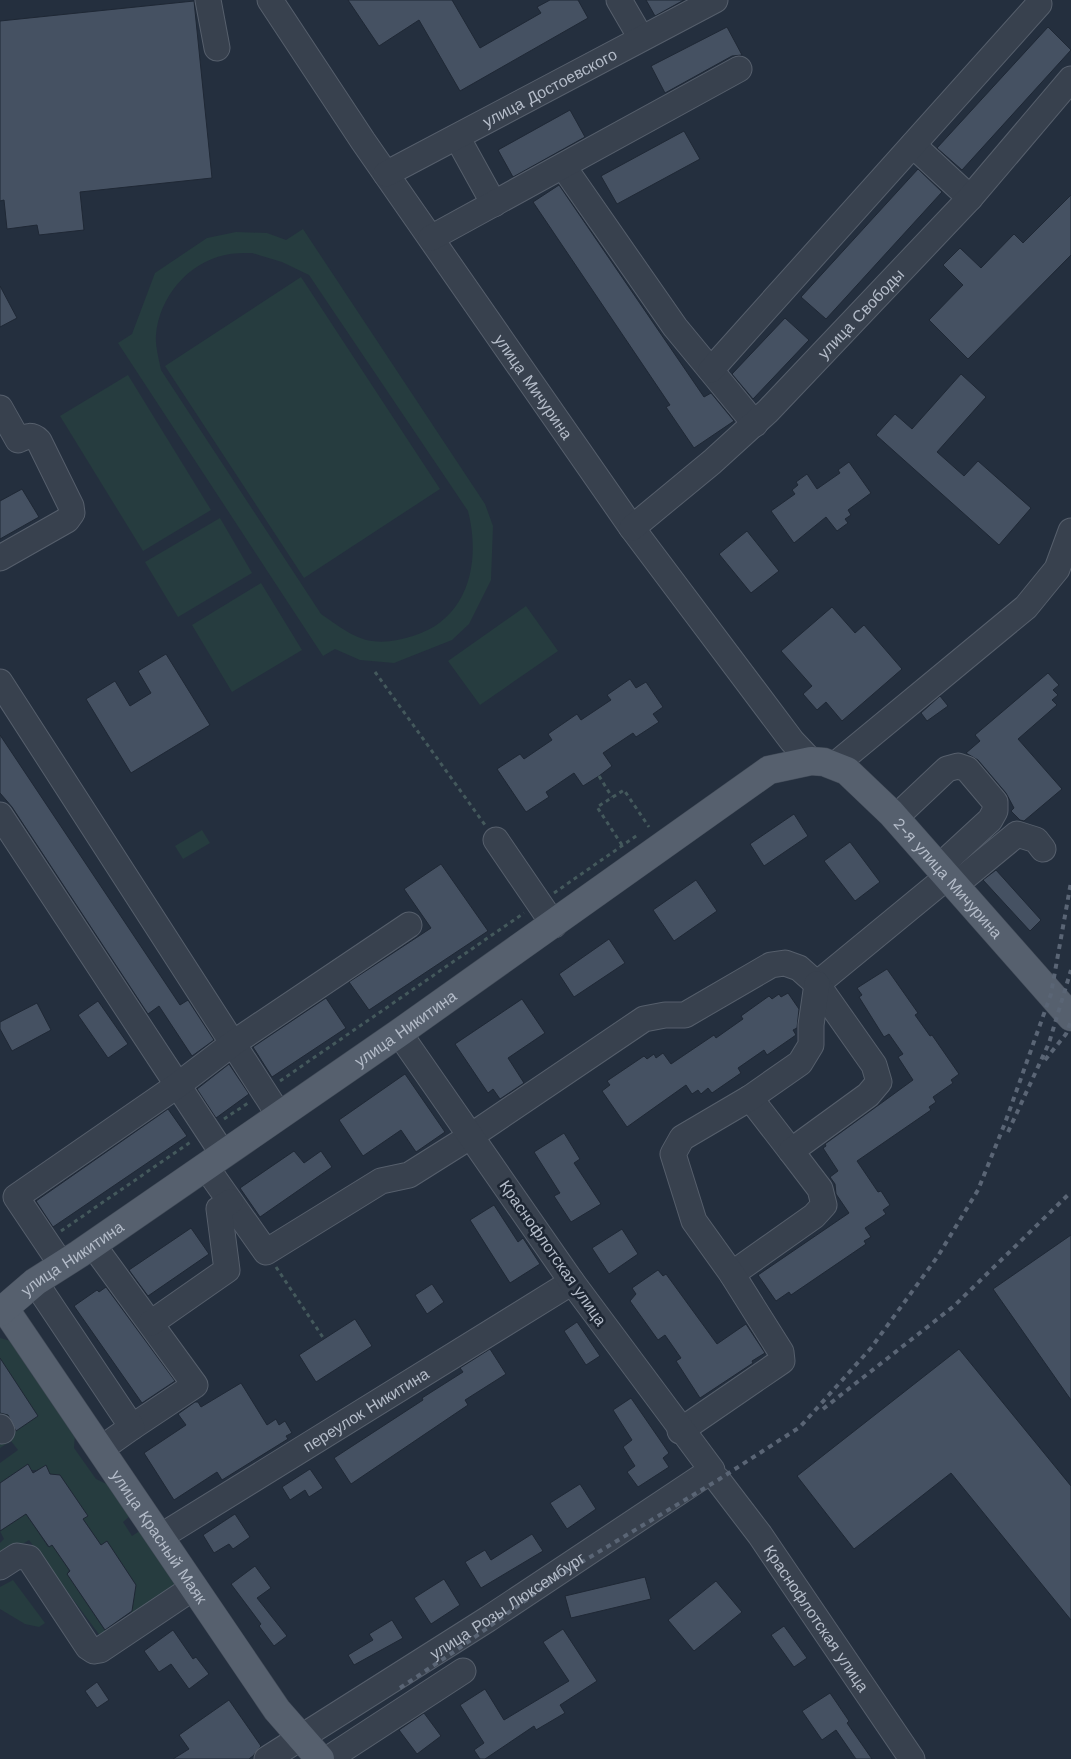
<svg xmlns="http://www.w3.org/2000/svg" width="1071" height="1759" font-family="'Work Sans',sans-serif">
	<rect width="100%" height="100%" fill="#242f3e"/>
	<g fill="#263c3f" fill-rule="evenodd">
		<path d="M303 229 485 504 493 526 491 580 469 624 452 640 394 663 360 660 335 649 323 656 118 343 132 334 155 273 207 238 236 232 267 233 286 240ZM252 253 282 262 309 275 468 511C481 561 469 619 413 636 399 640 387 643 372 641 354 639 336 624 321 614L161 370C159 359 155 346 156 335 159 298 187 263 225 255 233 253 243 253 252 253Z"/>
		<polygon points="301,277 440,489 304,578 165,366"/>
		<polygon points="128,375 211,510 143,551 60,416"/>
		<polygon points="220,518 252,573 178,617 145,562"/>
		<polygon points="261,583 302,650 232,692 192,625"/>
		<polygon points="526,606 558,651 480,705 448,661"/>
		<polygon points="202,830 210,843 183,859 175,846"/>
		<polygon points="0,1338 11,1341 75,1433 74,1448 96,1479 109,1485 131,1515 123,1522 132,1536 141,1530 181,1589 101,1637 29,1540 0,1558 0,1543 4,1539 0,1531 12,1523 21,1506 48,1547 52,1545 69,1570 67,1574 105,1631 131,1614 136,1585 107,1541 101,1545 83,1519 87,1516 60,1475 50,1474 46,1466 37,1470 31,1470 28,1464 0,1483 0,1463 18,1450 11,1441 0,1448"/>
		<polygon points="13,1580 45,1623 39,1627 25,1624 0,1609 0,1587"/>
	</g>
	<g fill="#455162" stroke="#1f2835">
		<polygon points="348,0 452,0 480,48 541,13 537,7 550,0 578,0 588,18 460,91 419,20 379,46"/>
		<polygon points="646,0 684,0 655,16"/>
		<polygon points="194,1 212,178 80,192 84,230 39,235 37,225 7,229 4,200 0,201 0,21"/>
		<polygon points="727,27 742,55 732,56 665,93 651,66"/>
		<polygon points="1048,27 1071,50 962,170 937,148"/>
		<polygon points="570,110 585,137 513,177 498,150"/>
		<polygon points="684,131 700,159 617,204 601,176"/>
		<polygon points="918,169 942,192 826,319 801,297"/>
		<polygon points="559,185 704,397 711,393 734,421 694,448 666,407 670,405 533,202"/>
		<polygon points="1071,195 1071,255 968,359 929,320 963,285 943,265 960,248 981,268 1014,234 1023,243"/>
		<polygon points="0,286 17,318 0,327"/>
		<polygon points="785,318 809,340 753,399 732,374"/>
		<polygon points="961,374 986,397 937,452 964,476 978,461 1031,508 999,545 876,435 895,414 912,429"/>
		<polygon points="849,462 871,493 848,510 851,515 845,519 848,523 837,531 826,517 794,543 771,511 795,494 792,490 798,485 796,482 807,474 817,489 840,473 838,470"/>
		<polygon points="22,489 39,517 0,539 0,501"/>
		<polygon points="747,531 779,571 751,593 719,554"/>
		<polygon points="832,607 855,633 864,625 902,669 842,721 826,702 817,710 803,694 812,686 781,651"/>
		<polygon points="166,654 210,725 131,773 86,699 115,681 130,706 151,693 138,671"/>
		<polygon points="1048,673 1059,685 1053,690 1058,695 1052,700 1057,705 1018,739 1062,789 1024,821 1020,820 1011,811 1014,808 1006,793 978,760 966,753 980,741 975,735"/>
		<polygon points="630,679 636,688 646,682 663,707 653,714 659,722 636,737 633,733 603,753 612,766 599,776 583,786 574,773 546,792 549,797 526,812 497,769 520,754 524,759 552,740 548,734 577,714 581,720 611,700 607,695"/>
		<polygon points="940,696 948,706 927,721 921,713"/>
		<polygon points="0,735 180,1005 188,1000 214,1040 192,1056 159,1006 148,1014 12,807 0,793"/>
		<polygon points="794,814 808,836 764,866 750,844"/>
		<polygon points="850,842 880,882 855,901 824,861"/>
		<polygon points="441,864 488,931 369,1010 349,982 431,928 404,889"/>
		<polygon points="996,870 1041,920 1030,931 983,880"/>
		<polygon points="696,880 717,911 674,941 653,910"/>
		<polygon points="609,939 625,963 574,997 559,974"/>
		<polygon points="887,969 918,1013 915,1015 930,1036 932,1035 959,1074 951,1080 953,1083 933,1097 936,1102 929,1107 931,1110 857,1161 878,1192 881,1191 890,1205 883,1210 886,1214 865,1228 871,1237 864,1241 866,1244 791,1295 789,1292 776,1301 758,1275 849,1213 836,1194 835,1184 830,1177 838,1171 823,1148 826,1146 825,1144 913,1080 898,1057 903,1054 889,1034 884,1037 859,997 862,995 857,988"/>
		<polygon points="788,993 799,1009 797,1028 793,1030 796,1035 767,1055 764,1050 738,1068 741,1073 712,1093 708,1088 701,1094 698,1090 692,1094 686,1085 627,1127 602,1091 610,1085 607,1081 644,1056 647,1059 654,1054 656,1058 663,1053 671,1064 714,1035 716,1038 743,1019 741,1016 769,996 772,999 779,994 781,997"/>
		<polygon points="326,998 346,1028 272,1077 253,1047"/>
		<polygon points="522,999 545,1033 508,1058 524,1083 500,1099 493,1089 488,1093 455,1044"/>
		<polygon points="98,1001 128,1044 108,1058 78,1015"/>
		<polygon points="37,1003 51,1030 12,1051 0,1029 0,1022"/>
		<polygon points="229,1064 249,1094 216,1118 197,1089"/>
		<polygon points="405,1074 445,1132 416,1152 401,1130 363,1156 339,1120"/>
		<polygon points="168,1109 187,1136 53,1227 36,1201"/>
		<polygon points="564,1133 580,1159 574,1163 601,1204 571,1222 554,1196 560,1193 534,1152"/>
		<polygon points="294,1151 304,1163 321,1151 332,1167 260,1217 240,1188"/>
		<polygon points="494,1205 518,1242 523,1238 540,1264 510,1283 470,1220"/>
		<polygon points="191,1228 209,1254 148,1296 129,1270"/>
		<polygon points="622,1229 638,1254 609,1274 592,1248"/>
		<polygon points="1071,1235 1071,1400 993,1289"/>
		<polygon points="658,1270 663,1276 666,1274 717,1344 746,1324 765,1353 752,1361 753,1363 700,1398 676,1361 681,1358 665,1335 658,1340 630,1301 636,1294 632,1288"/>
		<polygon points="432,1284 444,1302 427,1314 415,1295"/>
		<polygon points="106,1287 175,1381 142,1403 74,1306 97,1290 99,1292"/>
		<polygon points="355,1319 372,1346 316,1382 299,1355"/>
		<polygon points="577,1322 600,1356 586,1365 564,1331"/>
		<polygon points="490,1349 506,1374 465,1400 468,1405 351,1484 334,1458 423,1400 422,1398 463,1372 460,1368"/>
		<polygon points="959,1349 1071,1486 1071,1620 951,1473 854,1549 797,1476"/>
		<polygon points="0,1358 38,1416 16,1431 8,1415 0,1413"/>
		<polygon points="241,1383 267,1425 276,1419 279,1425 285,1421 292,1433 286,1436 288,1439 222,1480 217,1472 174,1500 144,1453 186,1425 178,1414 195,1402 198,1402 201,1407"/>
		<polygon points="631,1398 669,1453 663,1458 669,1467 638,1487 627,1472 635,1466 623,1447 632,1440 613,1410"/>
		<polygon points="28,1464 33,1473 46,1465 50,1474 60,1475 88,1516 83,1519 101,1545 107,1541 136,1585 132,1611 105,1630 67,1574 70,1571 52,1545 49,1547 26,1514 0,1531 0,1483"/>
		<polygon points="310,1469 323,1488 309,1497 305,1490 290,1500 282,1487"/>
		<polygon points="580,1484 596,1509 567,1529 550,1503"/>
		<polygon points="235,1514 250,1537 233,1549 229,1544 214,1553 203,1535"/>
		<polygon points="532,1534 543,1551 481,1588 465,1562 485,1550 491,1560"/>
		<polygon points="255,1566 271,1588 257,1598 287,1636 274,1646 259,1626 261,1624 231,1584"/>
		<polygon points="645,1577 651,1599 571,1618 565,1596"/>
		<polygon points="444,1579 460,1605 431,1624 414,1598"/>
		<polygon points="716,1581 742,1612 694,1651 668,1620"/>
		<polygon points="392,1620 403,1638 354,1665 348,1655 373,1640 369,1634"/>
		<polygon points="784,1626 807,1658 794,1667 771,1635"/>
		<polygon points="563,1629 597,1681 560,1705 565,1713 536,1730 534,1726 485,1759 480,1759 474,1750 484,1743 460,1705 485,1689 504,1720 569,1681 543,1642"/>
		<polygon points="173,1630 193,1659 196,1657 209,1674 189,1689 171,1664 159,1672 144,1651"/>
		<polygon points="97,1682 109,1700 97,1708 85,1691"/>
		<polygon points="830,1693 849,1721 847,1723 872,1759 856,1759 836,1730 822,1740 802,1711"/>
		<polygon points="229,1700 261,1746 253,1756 249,1759 173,1759 189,1749 179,1735"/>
		<polygon points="424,1713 441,1736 417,1754 399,1730"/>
	</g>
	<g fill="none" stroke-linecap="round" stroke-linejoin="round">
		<defs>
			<g id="minor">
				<polyline points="208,0 217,48"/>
				<path id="s1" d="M270 0 363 141 632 528 792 741 811 761"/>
				<polyline points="619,0 641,38"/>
				<polyline points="457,137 494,204"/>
				<polyline points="913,145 970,198"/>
				<polyline points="563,166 675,327 755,424"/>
				<path id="s2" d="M386 174 715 0"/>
				<polyline points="431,238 739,69"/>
				<polyline points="711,370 1039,4"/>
				<path d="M0 408 18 440C27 436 32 434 39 441L71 506 72 513 67 520 0 558"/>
				<path id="s3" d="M632 528 712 462 768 411 970 198 1071 79"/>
				<polyline points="0,682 279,1115"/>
				<polyline points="835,765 1026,607 1057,569 1071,531"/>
				<polyline points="0,815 223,1154"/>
				<polyline points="895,818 947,769 958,766 967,769 995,802 995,811 990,820 939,867"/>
				<polyline points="496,840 554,925"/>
				<polyline points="955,885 1017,834 1036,840 1043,849"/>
				<polyline points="817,984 947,877"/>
				<polyline points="750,1098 791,1151"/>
				<polyline points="206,1167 266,1252 381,1181 409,1175 471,1136 644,1019 665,1015 685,1015 771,965 785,963 799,968 817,984 874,1065 879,1082 868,1095 791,1151 820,1189 824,1205 814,1216 732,1274"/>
				<polyline points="93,1245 195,1385 132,1427"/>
				<polyline points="61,1264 16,1197 178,1085 232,1044 409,925"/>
				<polyline points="35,1282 132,1427 101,1449"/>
				<polyline points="151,1323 227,1270 219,1209 230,1202"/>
				<polyline points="0,1427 2,1431"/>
				<polyline points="680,1431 782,1361 781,1352 732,1274 694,1221 673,1154 682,1138 750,1098 800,1063 811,1045 811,1025 817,984"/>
				<path id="s4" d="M718 1480 760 1535 912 1759"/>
				<path id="s5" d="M160 1537 572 1282"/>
				<polyline points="0,1567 17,1556 29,1558 88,1647 94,1651 100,1650 194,1587"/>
				<path id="s6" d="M267 1759 488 1619 712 1470 572 1282 399 1033"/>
				<polyline points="328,1759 463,1671"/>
			</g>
			<g id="major">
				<path id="s7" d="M5 1309 277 1710 320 1759"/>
				<path id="s8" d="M0 1312 35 1282 79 1254 399 1033 769 770 811 761 824 762 847 771 891 813 1071 1017"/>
			</g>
		</defs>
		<use href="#minor" stroke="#565f6c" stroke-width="27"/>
		<use href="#major" stroke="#414a57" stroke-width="29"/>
		<g stroke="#44595c" stroke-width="3" stroke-dasharray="4 4" stroke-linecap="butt">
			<polyline points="375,672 485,825"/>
			<polyline points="599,776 612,797"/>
			<polyline points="622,845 597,807 624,790 649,827"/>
			<polyline points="554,893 639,834"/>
			<polyline points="280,1081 524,913"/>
			<polyline points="224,1119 248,1103"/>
			<polyline points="61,1231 192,1141"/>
			<polyline points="276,1267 324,1339"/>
		</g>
		<use href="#minor" stroke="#38414e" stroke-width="25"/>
		<use href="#major" stroke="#56606e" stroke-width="28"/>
		<g stroke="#5a6575" stroke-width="4" stroke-dasharray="5 5" stroke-linecap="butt">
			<polyline points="1045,1060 1066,1034 1071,1021"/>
			<polyline points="1008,1132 1049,1043 1071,970"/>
			<polyline points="823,1409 954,1306 1071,1192"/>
			<polyline points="400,1688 461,1647 562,1574 718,1480 800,1427 871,1348 938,1256 978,1190 1005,1123 1051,994 1071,882"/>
		</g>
	</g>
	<g text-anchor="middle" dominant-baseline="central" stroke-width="5" stroke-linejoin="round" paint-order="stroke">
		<g font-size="16" fill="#b4bcc9" stroke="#1d2633">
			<text stroke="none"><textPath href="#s2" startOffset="185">улица Достоевского</textPath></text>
			<text stroke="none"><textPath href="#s3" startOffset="314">улица Свободы</textPath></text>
			<text stroke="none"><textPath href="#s1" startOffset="468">улица Мичурина</textPath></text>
			<text stroke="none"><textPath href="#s8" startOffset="1169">2-я улица Мичурина</textPath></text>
			<text stroke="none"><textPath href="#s8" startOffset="495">улица Никитина</textPath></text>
			<text transform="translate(553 1253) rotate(55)">Краснофлотская улица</text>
			<text stroke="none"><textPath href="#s8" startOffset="90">улица Никитина</textPath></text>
			<text stroke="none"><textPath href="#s5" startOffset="242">переулок Никитина</textPath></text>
			<text stroke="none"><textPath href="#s7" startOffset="275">улица Красный Маяк</textPath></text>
			<text stroke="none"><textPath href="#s6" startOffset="285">улица Розы Люксембург</textPath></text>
			<text stroke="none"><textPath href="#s4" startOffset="170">Краснофлотская улица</textPath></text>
		</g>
	</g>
</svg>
